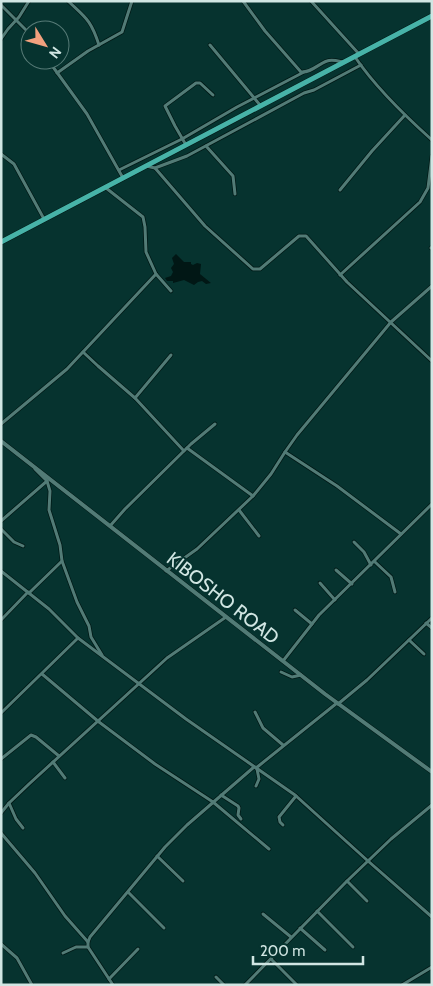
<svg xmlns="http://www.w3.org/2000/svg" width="433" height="986" font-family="Cabin,sans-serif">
	<rect width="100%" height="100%" fill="#06332f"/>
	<polygon fill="#011715" points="176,254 184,262 191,262 191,264 193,265 197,263 201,264 200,274 211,283 206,284 202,281 198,282 194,285 184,280 173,283 173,281 167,281 165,278 171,276 173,272 171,268 174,264 172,258"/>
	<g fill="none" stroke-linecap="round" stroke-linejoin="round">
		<defs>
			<g id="minor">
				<path d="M68 1C86 18 91 20 99 45"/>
				<path d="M243 1 265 31 301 72C311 73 318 64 327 61 332 59 338 61 343 62"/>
				<polyline points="311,1 359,54"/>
				<polyline points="1,5 30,34"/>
				<polyline points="1,39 8,29 19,17 29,1"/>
				<polyline points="210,45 260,105"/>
				<path d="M355 57C376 88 404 115 432 140"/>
				<polyline points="48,60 87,114 123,178"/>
				<polyline points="57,73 88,51 122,32 132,1"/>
				<polyline points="186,145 175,126 165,106 196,83 200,83 213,95"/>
				<polyline points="206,146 233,176 235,194"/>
				<polyline points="1,154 14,164 44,219"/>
				<polyline points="146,166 155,168 187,156 304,93 314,90 361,65"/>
				<polyline points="155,168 205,226 253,269 260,269 299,236 306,236 347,282 432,361"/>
				<polyline points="119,170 182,139 237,107 304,72"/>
				<polyline points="106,188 143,217 145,227 146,252 156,274 171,291"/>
				<polyline points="340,190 372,151 405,115"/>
				<polyline points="431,248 432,247"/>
				<polyline points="340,275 420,202 428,188 432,156"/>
				<polyline points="83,352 98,366 135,398 184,451"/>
				<polyline points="135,398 171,355"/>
				<polyline points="1,424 67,369 156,274"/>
				<polyline points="187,448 253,496"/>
				<polyline points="285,452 337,486 401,534"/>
				<polyline points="47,481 50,491 49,510 60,545 62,561 77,602 89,626 91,637 102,655"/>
				<polyline points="239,510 259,536"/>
				<polyline points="1,521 47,481 35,469"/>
				<polyline points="110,526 125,509 191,444 215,424"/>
				<polyline points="1,529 14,542 23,546"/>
				<polyline points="354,542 364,552 371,565"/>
				<polyline points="375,562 391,577 395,592"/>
				<polyline points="336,570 352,584"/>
				<polyline points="1,571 49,609 78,638 186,719 295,795 368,861 432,917"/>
				<polyline points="166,571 197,549 253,496 271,474 285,452 297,435 391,322 432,286"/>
				<polyline points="320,583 335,600"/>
				<polyline points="29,593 62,561"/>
				<polyline points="295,610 312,624"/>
				<polyline points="1,620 28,592"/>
				<polyline points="426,623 432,628"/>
				<polyline points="409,640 424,654"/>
				<polyline points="283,661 319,615 432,504"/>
				<polyline points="281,672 292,677 301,675"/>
				<polyline points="42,674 99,722 155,764 213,802 269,849"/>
				<polyline points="338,704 367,680 432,618"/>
				<polyline points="255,712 263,728 283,745"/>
				<polyline points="1,713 78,638"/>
				<polyline points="1,759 31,735 36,737 59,756"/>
				<polyline points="53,762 65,778"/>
				<polyline points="256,768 337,703"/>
				<polyline points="256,786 259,779 257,769"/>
				<polyline points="221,795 238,806 239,808 238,815 241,819"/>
				<polyline points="9,803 16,819 23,828"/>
				<polyline points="1,813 9,803 29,784 167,658 226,617"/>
				<polyline points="283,825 280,822 279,817 296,796"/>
				<polyline points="1,833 35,873 65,916 88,942"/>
				<polyline points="157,856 183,881"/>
				<polyline points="347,881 367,901"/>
				<polyline points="128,892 164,928"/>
				<polyline points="317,911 353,947"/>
				<polyline points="263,914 291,937"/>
				<polyline points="300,928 325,950"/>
				<polyline points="1,944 17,958 32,985"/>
				<polyline points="63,953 76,947 88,947"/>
				<polyline points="271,959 297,985"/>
				<polyline points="216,977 224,985"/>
				<polyline points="109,979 138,949"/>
				<polyline points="113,985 88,947 88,942 90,937 165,847 187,825 254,767"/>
				<polyline points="245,985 347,881 391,839 432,805"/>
				<polyline points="402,985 432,967"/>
			</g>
			<polyline id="tertiary" points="1,441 325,694 432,772"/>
			<polyline id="trunk" points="1,242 432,16"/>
		</defs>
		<use href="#minor" stroke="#001916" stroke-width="4.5"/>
		<use href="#tertiary" stroke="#001916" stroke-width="5"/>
		<use href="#trunk" stroke="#001916" stroke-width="6"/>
		<use href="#minor" stroke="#527b76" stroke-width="3"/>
		<use href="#tertiary" stroke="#527b76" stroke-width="4"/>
		<use href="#trunk" stroke="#47b3a8" stroke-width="5"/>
	</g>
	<g text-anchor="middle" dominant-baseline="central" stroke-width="4" stroke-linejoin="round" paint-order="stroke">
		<g font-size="19" fill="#d1e6e3" stroke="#06332f">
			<text transform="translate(223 598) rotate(38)">KIBOSHO ROAD</text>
		</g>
	</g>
	<rect width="433" height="986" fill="none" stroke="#d1e6e3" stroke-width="5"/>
	<g transform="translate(45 45) rotate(127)"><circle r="24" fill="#06332f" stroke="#577b77"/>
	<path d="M0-4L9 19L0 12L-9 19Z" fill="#f2a17e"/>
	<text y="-8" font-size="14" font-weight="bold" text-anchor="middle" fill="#d1e6e3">N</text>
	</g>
	<path d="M253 956v8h110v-8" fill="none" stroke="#d1e6e3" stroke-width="2.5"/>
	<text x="260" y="956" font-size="15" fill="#d1e6e3" stroke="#06332f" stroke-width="4" paint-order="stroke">200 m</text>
</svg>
